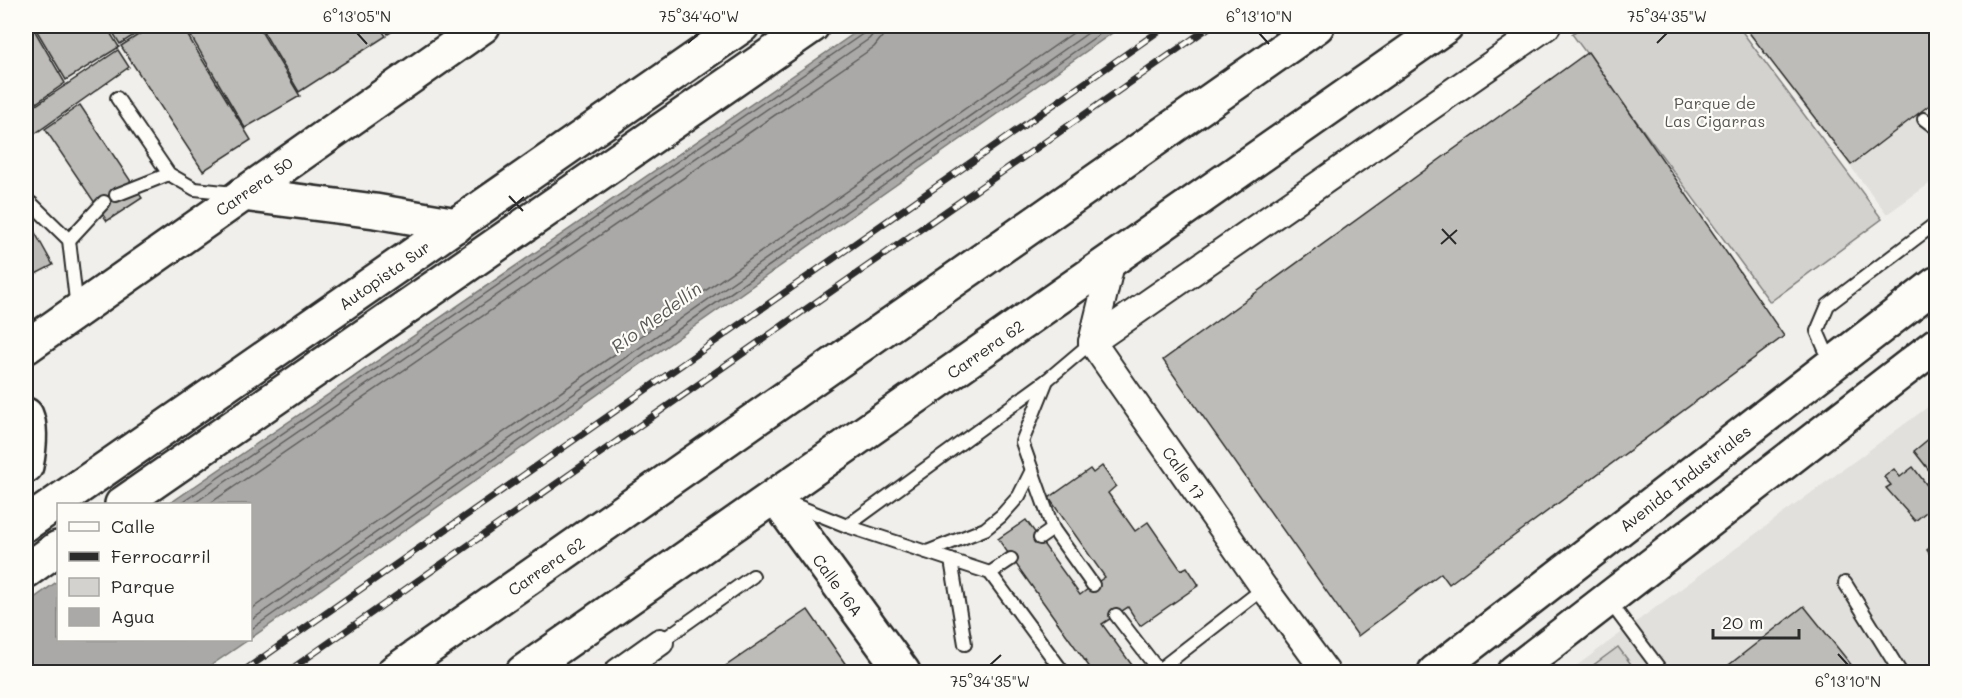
<svg xmlns="http://www.w3.org/2000/svg" width="1962" height="698" font-family="Mali,sans-serif">
	<rect width="100%" height="100%" fill="#f0efeb"/>
	<filter id="ink" filterUnits="userSpaceOnUse"><feTurbulence type="fractalNoise" baseFrequency=".0167" numOctaves="2"/><feDisplacementMap in="SourceGraphic" scale="12" xChannelSelector="R" yChannelSelector="G"/><feConvolveMatrix kernelMatrix="1 2 1 2 8 2 1 2 1" color-interpolation-filters="sRGB"/></filter>
	<g filter="url(#ink)">
		<g fill="#e1e0dc">
			<polygon points="1742,26 1936,26 1936,179 1887,214"/>
			<polygon points="1936,401 1936,672 1568,672"/>
		</g>
		<g fill="#d3d2cf" stroke="#7f7e7d" stroke-width="1.5">
			<polygon points="1583,26 1738,26 1882,219 1770,302 1572,34"/>
			<polygon points="1618,647 1637,672 1584,672"/>
		</g>
		<g fill="#aaa9a7" stroke="#777775" stroke-width="1.5">
			<polygon points="865,26 1122,26 251,638 250,504 169,504"/>
			<polygon points="58,581 58,640 248,640 201,672 26,672 26,604"/>
		</g>
		<g fill="none" stroke-linecap="round" stroke-linejoin="round">
			<g stroke="#5e5d5d" stroke-width="1.5">
				<polyline points="180,504 864,33 867,26"/>
				<polyline points="193,504 869,39 874,33 875,26"/>
				<polyline points="209,504 874,47 882,37 884,26"/>
				<polyline points="250,610 1083,26"/>
				<polyline points="250,621 1098,26"/>
				<polyline points="250,630 1111,26"/>
			</g>
		</g>
		<g fill="#bdbcb8" stroke="#2b2b2b" stroke-width="1.5">
			<polygon points="26,26 32,26 65,83 26,110"/>
			<polygon points="34,26 106,26 119,47 66,80"/>
			<polygon points="109,26 148,26 120,44"/>
			<polygon points="152,26 182,26 251,140 203,171 121,46"/>
			<polygon points="185,26 258,26 300,96 245,128"/>
			<polygon points="260,26 379,26 386,36 299,92"/>
			<polygon points="383,26 401,26 388,34"/>
			<polygon points="1744,26 1936,26 1936,100 1851,165"/>
			<polygon points="118,50 129,67 26,140 26,112"/>
			<polygon points="1588,52 1784,336 1449,584 1441,573 1358,636 1163,360"/>
			<polygon points="80,105 142,198 107,221 45,129"/>
			<polygon points="28,220 53,265 28,278 26,273 26,222"/>
			<polygon points="1936,433 1936,479 1914,451"/>
			<polygon points="1102,466 1116,486 1108,493 1135,531 1148,522 1181,570 1187,567 1199,585 1140,626 1128,607 1102,624 1137,672 1093,672 998,539 1026,520 1080,595 1093,585 1105,577 1049,498 1090,469 1093,473"/>
			<polygon points="1913,467 1936,497 1936,504 1915,521 1886,488 1891,485 1884,477 1894,469 1900,477"/>
			<polygon points="1936,536 1936,563 1927,550 1936,543 1933,539"/>
			<polygon points="1804,606 1857,672 1720,672"/>
			<polygon points="808,610 851,672 717,672"/>
		</g>
		<g fill="none" stroke-linecap="round" stroke-linejoin="round">
			<defs>
				<g id="lane">
					<polyline points="117,98 169,174 195,189 234,193"/>
					<polyline points="1924,119 1936,128"/>
					<polyline points="116,195 169,174"/>
					<polyline points="26,203 31,203 69,240 77,309"/>
					<polyline points="69,240 104,202"/>
					<polyline points="1831,363 1817,331 1828,305 1936,223"/>
					<polyline points="790,503 847,526 990,573 1063,672"/>
					<polyline points="847,526 1047,380"/>
					<polyline points="1053,529 1093,585"/>
					<polyline points="1040,538 1053,529 1022,442 1047,380 1092,342"/>
					<polyline points="927,552 985,529 1001,516 1019,496 1032,470"/>
					<polyline points="951,560 965,644"/>
					<polyline points="990,573 1011,559"/>
					<polyline points="1845,583 1899,670 1898,672"/>
					<polyline points="1609,601 1662,672"/>
					<polyline points="1116,615 1159,671"/>
					<polyline points="660,642 753,576"/>
					<polyline points="1156,672 1264,588"/>
				</g>
				<g id="street">
					<polyline points="1112,260 1092,342 1264,588 1326,672"/>
					<polyline points="1092,342 1547,26"/>
					<polyline points="618,672 660,642"/>
				</g>
				<g id="secondary">
					<polyline points="26,347 483,26"/>
					<polyline points="775,497 903,672"/>
				</g>
				<g id="primary">
					<polyline points="1435,672 1936,284"/>
					<polyline points="1514,672 1936,345"/>
				</g>
				<g id="highway">
					<polyline points="243,194 375,211 457,225"/>
					<path d="M26 415C32 429 29 451 26 466"/>
					<polyline points="122,504 812,26"/>
					<polyline points="26,524 742,26"/>
					<polyline points="26,571 58,548"/>
					<polyline points="394,672 1317,26"/>
					<polyline points="523,672 1446,26"/>
				</g>
			</defs>
			<use href="#lane" stroke="#2b2b2b" stroke-width="16"/>
			<use href="#street" stroke="#2b2b2b" stroke-width="30"/>
			<use href="#secondary" stroke="#2b2b2b" stroke-width="38"/>
			<use href="#primary" stroke="#2b2b2b" stroke-width="38"/>
			<use href="#highway" stroke="#2b2b2b" stroke-width="38"/>
			<use href="#lane" stroke="#fdfcf7" stroke-width="12"/>
			<use href="#street" stroke="#fdfcf7" stroke-width="26"/>
			<use href="#secondary" stroke="#fdfcf7" stroke-width="33"/>
			<use href="#primary" stroke="#fdfcf7" stroke-width="33"/>
			<use href="#highway" stroke="#fdfcf7" stroke-width="33"/>
			<defs>
				<g id="rail">
					<polyline points="242,672 1166,26"/>
					<polyline points="287,672 1211,26"/>
				</g>
			</defs>
			<use href="#rail" stroke="#2b2b2b" stroke-width="7"/>
			<use href="#rail" stroke="#fdfcf7" stroke-width="4.5" stroke-dasharray="14" stroke-linecap="butt"/>
		</g>
	</g>
	<path fill="none" stroke="#2b2b2b" stroke-width="2" d="M357 33 367 44M1259 33 1269 44M688 43 699 33M1657 43 1667 33M509 196 523 211M508 211 524 197M1442 229 1456 244M1441 244 1457 230M1838 654 1848 665M990 665 1001 655"/>
	<g text-anchor="middle" dominant-baseline="central" stroke-width="4.5" stroke-linejoin="round" paint-order="stroke">
		<g font-size="16" fill="#555554" stroke="#fdfcf7">
			<text x="1715" y="102">Parque de<tspan x="1715" dy="18">Las Cigarras</tspan></text>
		</g>
		<g font-size="16" fill="#2b2b2b" stroke="#fdfcf7">
			<text transform="translate(254 186) rotate(-35)">Carrera 50</text>
			<text transform="translate(384 275) rotate(-35)">Autopista Sur</text>
			<text transform="translate(985 349) rotate(-35)">Carrera 62</text>
			<text transform="translate(1184 473) rotate(55)">Calle 17</text>
			<text transform="translate(1685 478) rotate(-38)">Avenida Industriales</text>
			<text transform="translate(546 566) rotate(-35)">Carrera 62</text>
			<text transform="translate(838 585) rotate(54)">Calle 16A</text>
		</g>
		<g font-size="18" font-style="italic" fill="#575756" stroke="#fdfcf7">
			<text transform="translate(656 317) rotate(-36)">Río Medellín</text>
		</g>
	</g>
	<rect width="1962" height="698" fill="none" stroke="#fdfcf7" stroke-width="66"/>
	<rect x="57" y="503" width="195" height="138" fill="#fdfcf7" stroke="#a9a8a5" stroke-width="1.5"/>
	<rect x="69" y="522" width="30" height="9" fill="#fdfcf7" stroke="#a9a8a5" stroke-width="1.5"/>
	<text x="111" y="533" font-size="18" fill="#2b2b2b">Calle</text>
	<rect x="69" y="552" width="30" height="9" fill="#2b2b2b" stroke="#a9a8a5" stroke-width="1.5"/>
	<text x="111" y="563" font-size="18" fill="#2b2b2b">Ferrocarril</text>
	<rect x="69" y="578" width="30" height="18" fill="#d3d2cf" stroke="#a9a8a5" stroke-width="1.5"/>
	<text x="111" y="593" font-size="18" fill="#2b2b2b">Parque</text>
	<rect x="69" y="608" width="30" height="18" fill="#aaa9a7" stroke="#a9a8a5" stroke-width="1.5"/>
	<text x="111" y="623" font-size="18" fill="#2b2b2b">Agua</text>
	<path d="M1713 629v9h86v-9" fill="none" stroke="#2b2b2b" stroke-width="3"/>
	<text x="1722" y="629" font-size="18" fill="#2b2b2b" stroke="#fdfcf7" stroke-width="4.5" paint-order="stroke">20 m</text>
	<rect x="33" y="33" width="1896" height="632" fill="none" stroke="#2b2b2b" stroke-width="2"/>
	<g font-size="15" text-anchor="middle" fill="#2b2b2b">
		<text x="357" y="22">6°13'05"N</text>
		<text x="699" y="22">75°34'40"W</text>
		<text x="1259" y="22">6°13'10"N</text>
		<text x="1667" y="22">75°34'35"W</text>
		<text x="990" y="687">75°34'35"W</text>
		<text x="1848" y="687">6°13'10"N</text>
	</g>
</svg>
